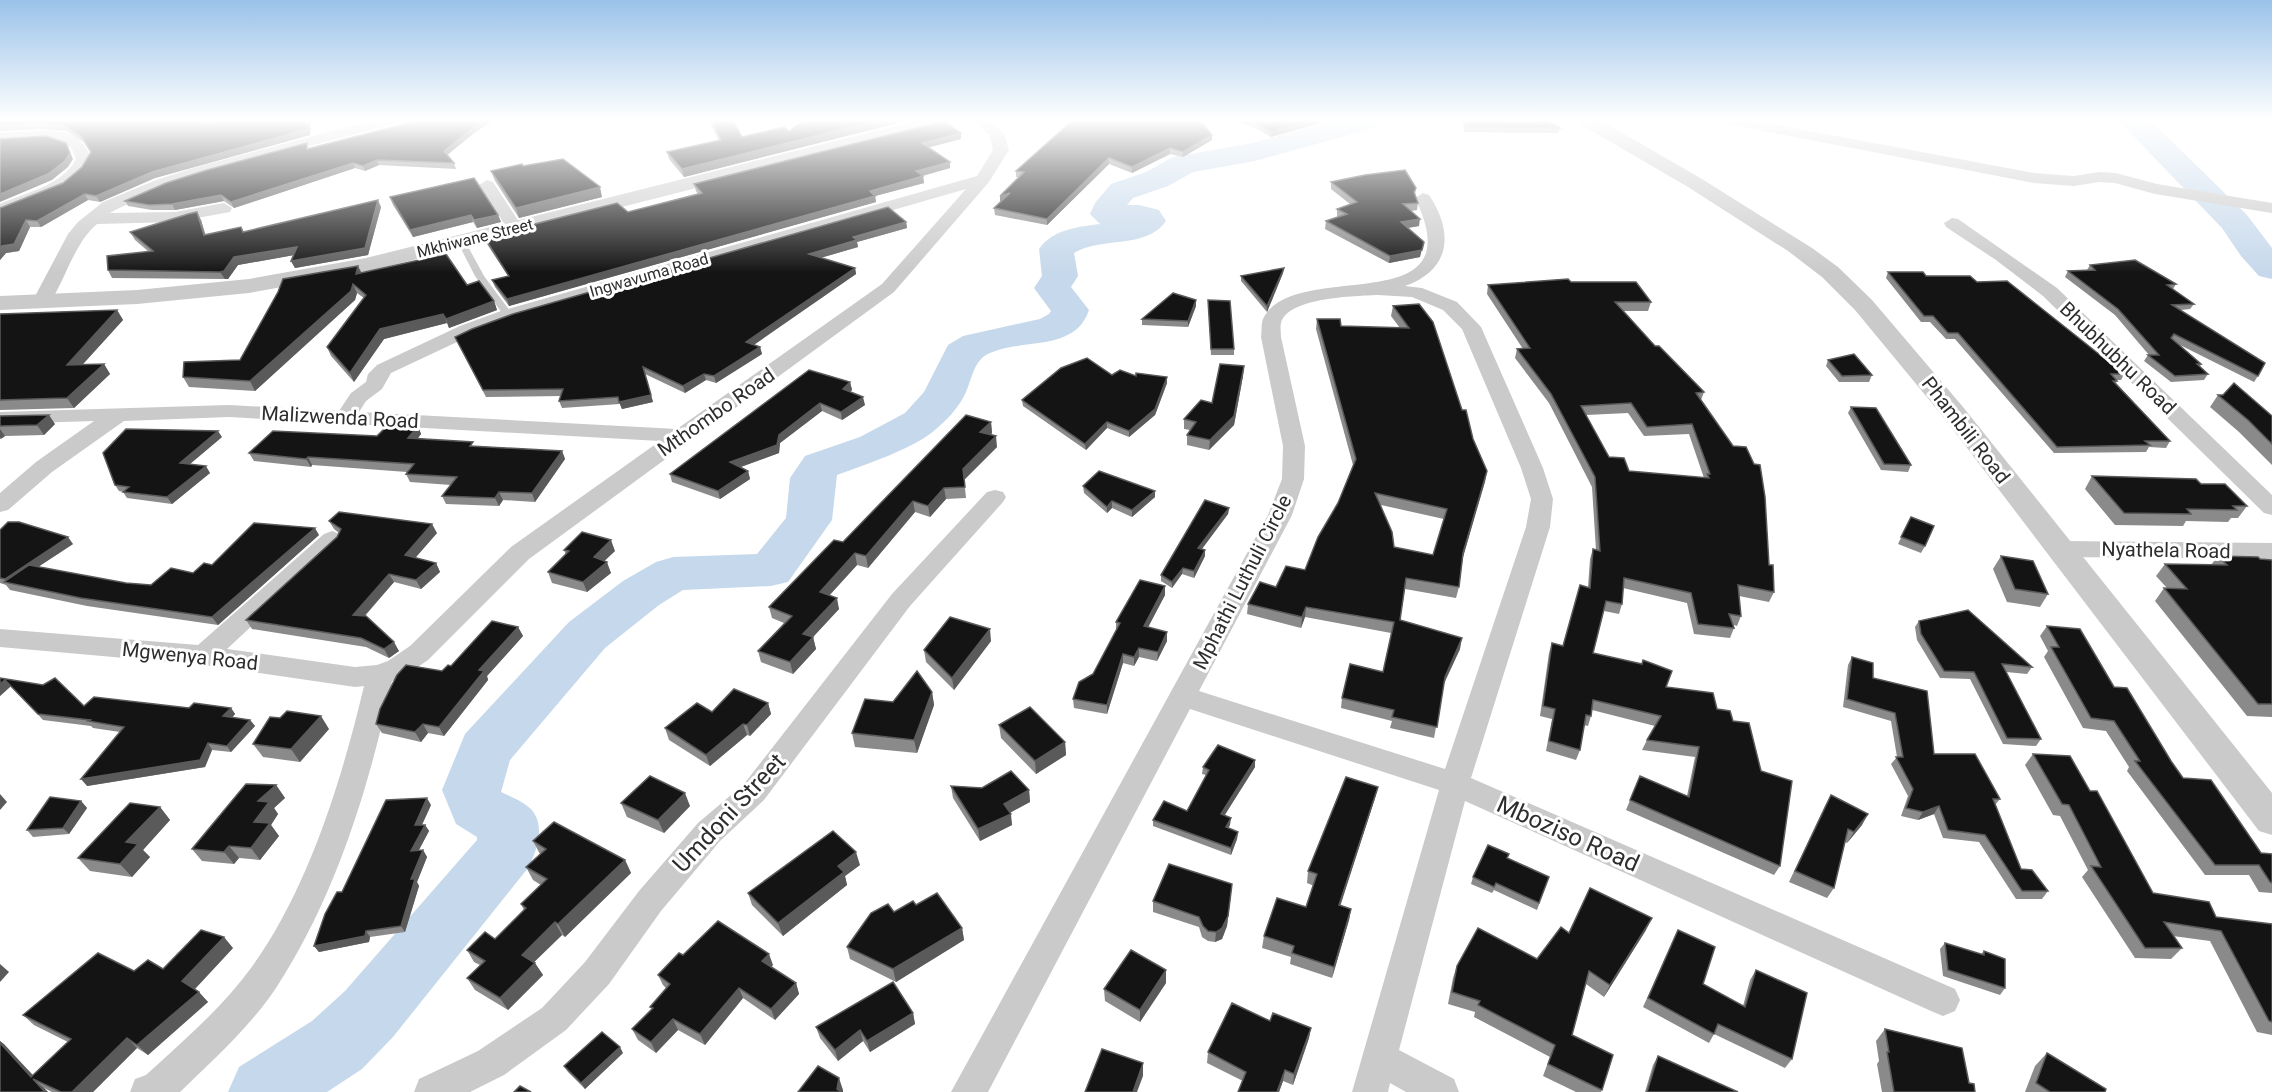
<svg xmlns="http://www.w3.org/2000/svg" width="2272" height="1092" font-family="Roboto,sans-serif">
	<rect width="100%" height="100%" fill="#fff"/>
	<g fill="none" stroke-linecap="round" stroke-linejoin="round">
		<g fill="#c6d8eb" fill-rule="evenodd">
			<path d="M1337 120H1386L1381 126 1255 161 1193 172 1168 186 1133 198 1127 205H1139L1159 210 1166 221C1146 250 1101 236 1074 253L1078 276 1071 287 1089 310C1075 352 1024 338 990 353 972 360 972 383 963 398 957 409 946 421 936 429 916 448 864 465 837 475L832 520 788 582 771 586 683 590 659 605 605 648 510 760 501 792C510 796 524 802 531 809 546 826 537 850 528 868L393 1037 362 1069 327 1092H228L239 1067 312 1021 345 991 477 840V837L456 824 442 790 465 734 569 622 623 581 656 562 673 557 757 554 786 518 790 478 805 456 860 437 905 413 924 392 948 345 963 336 1040 319 1049 314 1051 311 1034 288 1042 276 1039 249C1053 229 1078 227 1100 224L1090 214 1095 203 1111 184 1146 172 1173 157 1253 143Z"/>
			<polygon points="2118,120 2150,120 2247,215 2272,248 2272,279 2259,276 2241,256 2222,228"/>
		</g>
		<polygon fill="#cacaca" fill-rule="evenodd" points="461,238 465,241 484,276 513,315 511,317 505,317 475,276 457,241"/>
		<g fill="#cacaca" fill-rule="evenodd">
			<path d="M201 120H237C230 127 212 128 202 125Z"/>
			<path d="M374 120H398L396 123 209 173 168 186 115 210 110 213 175 212 224 203 232 208 230 212 175 222 97 224C74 243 65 281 48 306H34L32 302 68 234 78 222 103 202 156 180 197 167Z"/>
			<path d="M974 120H990L1004 134 1009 150 989 182 894 292 529 559 428 660 406 675 392 681C369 787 336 896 276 988 250 1027 213 1060 180 1092H130L135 1079 146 1075C183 1041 222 1008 251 968 308 890 342 779 364 686L355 687 204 665 0 647V629L198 645 324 534 332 531 340 534 344 539 340 544 227 649 355 667 377 665 388 661 410 646 511 547 660 441 229 417 124 421 52 472 8 510 0 512V493L36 462 94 421 0 424V412L229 405 339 411 351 393 366 382 368 374 377 365 460 326 501 311 977 176 993 150 990 136ZM966 189 882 284 677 429 359 412 366 401 382 389 391 373 474 334 515 319Z"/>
			<polygon points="1720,120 1751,120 2034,173 2074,176 2099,172 2116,173 2157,184 2272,203 2272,213 2155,194 2115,183 2099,182 2074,186 2034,183 1727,124"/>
			<path d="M40 131C68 131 79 132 92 159L84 172 65 187 0 215V204C26 192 62 186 76 159L71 147 50 140 0 143V133Z"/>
			<polygon points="487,180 493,182 523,228 521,232 509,232 507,228 479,185"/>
			<path d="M1423 193 1429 195C1454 232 1451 270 1405 286L1422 288 1457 302 1481 327 1543 468 1553 499 1550 527 1471 778 1955 989 1960 1000 1955 1011 1943 1016 1931 1011 1465 801 1399 1050 1454 1079 1459 1092H1406L1390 1083 1388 1092H1352L1439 790 1190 709 988 1092H951L1268 515 1282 479 1283 446 1261 337C1262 331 1261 324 1263 319 1293 256 1477 325 1415 198ZM1378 295 1412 297 1443 310 1462 329 1521 468 1531 499 1526 527 1445 769 1199 691 1292 515 1304 479 1305 446 1281 337C1281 333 1280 327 1281 323 1288 297 1356 296 1378 295Z"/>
			<polygon points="1952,218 1958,219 2057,288 2272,495 2272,515 2264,513 2043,296 1996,260 1946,227 1944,223"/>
			<polygon points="995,490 1003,492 1006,497 1003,502 910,606 764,800 720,841 661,911 609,984 566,1030 504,1075 470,1092 414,1092 419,1079 478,1051 542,1008 585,962 639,891 698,823 744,784 892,594 987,492"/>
			<polygon points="2060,541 2272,543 2272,559 2060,557 2051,555 2048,549 2051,543"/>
		</g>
		<g fill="#cacaca" fill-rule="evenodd">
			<polygon points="920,120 951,120 948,124 366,272 249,293 137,304 0,310 0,296 137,290 249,279 366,258"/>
			<polygon points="1577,120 1600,120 1702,179 1812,248 1838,267 1872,300 1963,407 2272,793 2272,835 2259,831 1945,419 1855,310 1822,277 1788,251 1688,187 1580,124"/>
		</g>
	</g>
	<g fill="#8a8a8a" fill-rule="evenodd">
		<polygon points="0,120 199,120 199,122 208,123 223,120 311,120 310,135 155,178 100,202 88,200 41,227 30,227 19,251 6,253 0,260 0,208 63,183 82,167 90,152 84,142 66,131 40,129 0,131"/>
		<polygon points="708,120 733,120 742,137 789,131 804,120 910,120 684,177 669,159 667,152 719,140"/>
		<polygon points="1233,120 1331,120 1271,137 1253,127"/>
		<polygon points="1463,120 1546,120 1560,128 1558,133 1464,132"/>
		<polygon points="474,133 447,155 454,163 456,169 379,165 365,171 355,168 234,208 224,201 175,210 152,210 128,206 125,201 309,148"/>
		<polygon points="961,139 929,147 950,162 950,168 923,176 924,183 875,196 876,202 509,306 495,287 492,280 508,276 487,244 484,237 628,212 698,194 696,191 694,184"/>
		<polygon points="1212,140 1183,157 1170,154 1132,173 1109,164 1047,225 995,215 994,208 1001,201 1000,202 1000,196 1019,177 1016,177 1016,171"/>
		<polygon points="491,171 602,197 519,218 495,181"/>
		<polygon points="1331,182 1416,188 1415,195 1418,203 1417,210 1411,211 1419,226 1408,228 1420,257 1389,263 1325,229 1326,221 1338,217 1337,216 1337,209 1350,204 1331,189"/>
		<polygon points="390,197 498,215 501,222 477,228 473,222 413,237 393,205"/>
		<polygon points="381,207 368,255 295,268 291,261 294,255 238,265 228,279 225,279 112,278 108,270 149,252 135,240 130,232 201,220 205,235 243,232"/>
		<polygon points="906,222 907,228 857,242 858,247 820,258 855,268 856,274 753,345 760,347 762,354 716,383 706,380 685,393 645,374 653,402 622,409 620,404 562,408 559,401 561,396 486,397 455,337"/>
		<polygon points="2090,265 2176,284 2173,289 2194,304 2190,309 2181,310 2258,376 2254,382 2180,345 2201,364 2200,367 2208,374 2204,380 2171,382 2144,361 2148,355 2149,355 2115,315 2065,277 2068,271 2087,270"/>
		<polygon points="358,266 362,273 467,285 494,301 497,310 449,328 447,323 384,339 354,382 331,356 327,347 364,298 357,293 355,300 255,391 189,387 183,377 240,360"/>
		<polygon points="1284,268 1283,273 1267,312 1241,281 1241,276"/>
		<polygon points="1888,272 1977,282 2124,374 2121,380 2117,380 2116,383 2170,441 2166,448 2149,447 2146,452 2054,453 1955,339 1946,339 1930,322 1921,322 1886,278"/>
		<path d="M1571 282 1651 302 1648 311H1623L1655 346 1704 392 1701 400 1769 565 1774 592 1769 602 1739 596 1741 616 1737 626 1734 625V628L1730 638 1694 634 1687 603 1623 588 1622 604 1619 614 1604 611 1593 653 1666 687 1717 709 1733 721 1780 866 1774 875 1626 810 1640 776 1687 796 1695 757 1642 750 1647 740 1655 726 1592 710 1591 716 1588 726 1584 725 1580 750 1576 760 1546 751 1552 719 1540 716 1549 653 1552 643 1563 646 1588 587 1590 559 1593 549 1596 550 1592 487 1549 403 1515 358 1517 349H1523L1487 294 1488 285ZM1628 413 1644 436 1689 434 1704 478 1629 471 1609 457 1586 415Z"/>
		<polygon points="1196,300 1196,306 1188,327 1142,325 1142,319"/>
		<polygon points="1208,300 1234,349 1234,355 1211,355"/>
		<path d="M1419 304 1473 439 1487 471 1463 557 1459 587 1456 598 1405 589 1400 620 1460 649 1444 684 1434 738 1390 728 1392 721 1341 708 1342 698 1383 672 1391 633 1305 617 1301 628 1247 614 1248 604 1305 570 1338 503 1353 465 1316 329 1317 319 1341 326 1400 328 1391 316 1393 306ZM1381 505 1444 519 1433 555 1394 547Z"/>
		<polygon points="117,310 123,320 83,364 104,364 110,374 74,408 0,410 0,314"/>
		<polygon points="1828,360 1872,375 1869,382 1839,382 1826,366"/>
		<polygon points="1244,366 1243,376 1234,425 1209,450 1187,445 1187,435 1190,430 1184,429 1184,419 1212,403"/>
		<polygon points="1112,375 1136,376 1167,383 1155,415 1129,437 1107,428 1086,450 1023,406 1022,400"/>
		<polygon points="850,382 852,390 850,392 865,405 842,420 822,411 780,443 779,453 741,467 748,471 750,479 720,499 672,482 670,474"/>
		<polygon points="2218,395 2272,416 2272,465 2239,432 2210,407"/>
		<polygon points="1851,407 1911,465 1908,472 1881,470 1848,413"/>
		<polygon points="0,416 55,424 44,435 5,436 0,439"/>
		<polygon points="991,422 992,433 990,435 997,447 964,480 966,498 946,499 930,517 915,512 868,568 857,565 830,595 839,609 813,637 816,649 793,674 761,662 758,651 784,623 772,618 769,607 843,542"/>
		<polygon points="418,426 421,434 418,438 475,446 562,451 565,459 535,502 503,500 499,506 446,504 442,496 451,485 410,482 406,474 407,472 312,465 311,467 254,461 249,453 377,436"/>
		<polygon points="222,437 190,464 210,473 172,504 127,498 123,492 119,491 115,485"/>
		<polygon points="2092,476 2201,484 2247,506 2238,518 2231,518 2228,522 2186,521 2183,526 2115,525 2085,489"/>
		<polygon points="1083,486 1155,497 1132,517 1112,508 1107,513 1084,493"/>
		<polygon points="1229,508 1228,514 1202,549 1205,556 1194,578 1182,574 1172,588 1161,581 1161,575"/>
		<polygon points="1911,517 1925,546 1921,553 1898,544"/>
		<polygon points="329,521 437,533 415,558 436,563 440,572 421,589 394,582 365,616 399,651 389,658 366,647 252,629 246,620 337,537 339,533 334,529"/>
		<polygon points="0,530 73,544 38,567 126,583 151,585 193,573 212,565 319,535 218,625 87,606 10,590 6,585 0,583"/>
		<polygon points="564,550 615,551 604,561 611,573 587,592 552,583 548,572 566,555"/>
		<polygon points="2001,556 2048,594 2040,607 2007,602 1993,569"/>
		<polygon points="2218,556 2272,560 2272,717 2247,716 2155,601 2164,588 2167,588 2156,576 2165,564 2211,565"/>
		<polygon points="1165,586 1165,595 1148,627 1167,632 1167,641 1157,661 1139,657 1134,666 1123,663 1107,714 1074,708 1073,699 1093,674 1116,631 1116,622"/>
		<polygon points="1919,621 2032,667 2027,674 2006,672 2041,739 2036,746 2003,744 1970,679 1940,678 1917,640 1915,627"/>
		<polygon points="2047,626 2114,687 2183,778 2261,853 2272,854 2272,893 2259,892 2249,875 2205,875 2127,771 2129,767 2106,731 2083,728 2044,657 2048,651 2040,636"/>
		<polygon points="518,627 523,636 487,676 488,680 444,736 428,733 421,742 382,733 376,724 442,671"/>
		<polygon points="991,641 954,690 926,662 924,650"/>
		<polygon points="1852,657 1873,678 1934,754 2000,799 1995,805 2021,869 2048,891 2042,899 2016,899 1979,842 1943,838 1934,814 1918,820 1901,816 1908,796 1891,764 1897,757 1891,721 1843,707 1848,665"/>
		<polygon points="0,678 84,706 231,708 235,714 232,717 250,720 255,726 231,752 212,750 205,767 87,786 120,732 93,728 91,726 43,720 11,686 0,696"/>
		<polygon points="932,692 934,705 917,753 855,747 852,733 893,702"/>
		<polygon points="768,703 771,714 750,736 747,735 710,766 669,740 665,728 712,712"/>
		<polygon points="999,725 1065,742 1066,755 1036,774 1001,738"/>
		<polygon points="329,729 300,762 263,757 253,744"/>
		<polygon points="2033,754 2090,791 2153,893 2216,917 2272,924 2272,1035 2257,1032 2210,941 2173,936 2182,948 2171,959 2135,958 2082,877 2088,870 2060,816 2053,815 2025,765"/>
		<polygon points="1255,760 1255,767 1224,816 1230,825 1228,828 1238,832 1237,839 1231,855 1153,826 1153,820 1187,811 1206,775 1202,774 1203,767"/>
		<polygon points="276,785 285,798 274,808 278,814 271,825 279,836 260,860 239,858 234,864 202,861 192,849"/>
		<polygon points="951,786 1029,790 1030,802 1010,813 1012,825 980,841 953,798"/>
		<polygon points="1378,787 1375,798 1340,905 1351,909 1349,920 1332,978 1290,964 1291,957 1262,948 1264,936 1306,907 1314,886 1307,883 1308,871"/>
		<polygon points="1831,795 1862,825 1847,843 1845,842 1834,888 1827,898 1789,882 1825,806"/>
		<polygon points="81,801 87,808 69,834 33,837 27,830"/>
		<polygon points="621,803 690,806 664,833 627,817"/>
		<polygon points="431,805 422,825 425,825 429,831 419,850 423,850 427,857 417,882 419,886 405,932 370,937 369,942 319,952 314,946 342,892"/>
		<polygon points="160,807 170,820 143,850 150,857 132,877 90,871 78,858"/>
		<polygon points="533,841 625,860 631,873 565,937 562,935 534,962 543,975 508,1010 475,990 467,978 480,965 474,962 467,950 495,939 524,910 521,904 541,885 533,880 526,867 540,854"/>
		<polygon points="1508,858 1549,877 1537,910 1494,890 1492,893 1471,884 1473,877"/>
		<polygon points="860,865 845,876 847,885 783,936 752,905 748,893"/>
		<polygon points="1231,895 1227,926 1222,939 1215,942 1208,941 1202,937 1199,927 1153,912 1153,901"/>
		<polygon points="916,905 962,928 964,940 896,982 850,959 847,947 894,912"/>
		<polygon points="1646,930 1604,997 1586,984 1572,1035 1613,1055 1601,1092 1576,1092 1543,1076 1550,1057 1474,1017 1475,1012 1448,1004 1453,978 1457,966 1537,959 1569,933"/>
		<polygon points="1678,930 1703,984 1743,1006 1750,980 1756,970 1792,1059 1785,1068 1714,1034 1709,1043 1643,1007"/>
		<polygon points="1945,943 1981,954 1984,951 2005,988 2000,995 1943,976 1940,949"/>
		<polygon points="233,948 195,989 208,1002 148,1055 137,1048 93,1092 52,1092 44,1088 48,1092 0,1092 0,1041 33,1075 68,1042 34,1025 23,1015 134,971 163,969"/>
		<polygon points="683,955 773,965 771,967 796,983 799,994 775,1020 743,998 705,1045 678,1030 656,1053 638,1040 632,1029 652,1009 650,1007 666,988 663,985 658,975"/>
		<polygon points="1166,983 1140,1022 1105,1001 1104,989"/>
		<polygon points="913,1013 915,1024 870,1052 863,1041 838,1061 820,1038 816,1027"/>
		<polygon points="1270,1021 1311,1028 1309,1038 1293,1085 1283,1081 1279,1092 1238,1092 1243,1081 1207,1063 1208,1052"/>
		<polygon points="1885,1029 1969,1083 1975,1092 1882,1092 1877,1064 1879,1061 1876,1041"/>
		<polygon points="623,1053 585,1089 568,1072 564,1066"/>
		<polygon points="2047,1053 2105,1092 2025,1092 2035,1066"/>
		<polygon points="1658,1056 1738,1092 1645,1092 1653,1065"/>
	</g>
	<g fill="#5a5a5a">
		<polygon points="308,120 311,120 310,135 155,178 100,202 96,196 152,172"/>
		<polygon points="484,120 494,120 474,133 446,156 444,151 473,128"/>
		<polygon points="880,120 910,120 684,177 682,169"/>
		<polygon points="1312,120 1331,120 1271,137 1271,132"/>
		<polygon points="961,133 961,139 923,149 922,143"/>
		<polygon points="1212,135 1212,140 1183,157 1183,152"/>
		<polygon points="66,143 73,159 68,167 52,180 0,202 0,194"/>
		<polygon points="1170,148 1170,154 1132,173 1132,167"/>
		<polygon points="1109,158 1109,164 1047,225 1047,219"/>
		<polygon points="377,160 379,165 365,171 363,166"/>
		<polygon points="950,162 950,168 917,177 916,171"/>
		<polygon points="353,163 355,168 234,208 231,202"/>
		<polygon points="923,176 924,183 875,196 876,202 509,306 507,299 870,191"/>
		<polygon points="600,187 602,197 519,218 516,208"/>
		<polygon points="1010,193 1010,199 1000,202 1000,196"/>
		<polygon points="85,194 88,200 41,227 37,221"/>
		<polygon points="221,195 224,201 175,210 172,204"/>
		<polygon points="378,200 381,207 368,255 295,268 291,261"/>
		<polygon points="197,212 201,220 208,243 204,235"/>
		<polygon points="471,215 473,222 413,237 410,230"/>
		<polygon points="498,215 501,222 477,228 474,220"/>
		<polygon points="1420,219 1419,226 1400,229 1401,222"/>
		<polygon points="26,220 30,227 19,251 6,253 0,260 0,248"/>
		<polygon points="906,222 907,228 857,242 858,247 810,261 809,254 853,237"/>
		<polygon points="1424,242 1420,257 1389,263 1390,256"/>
		<polygon points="297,247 300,254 238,265 228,279 225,279 220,272 234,257"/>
		<polygon points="358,266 362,275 356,274"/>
		<polygon points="855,268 856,274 748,349 746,342"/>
		<polygon points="1284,268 1283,273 1267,312 1267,306"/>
		<polygon points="353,284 357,293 355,300 255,391 250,381"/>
		<polygon points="1196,300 1196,306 1188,327 1188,321"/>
		<polygon points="494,301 497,310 449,328 446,319"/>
		<polygon points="117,310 123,320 74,374 67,365"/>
		<polygon points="443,314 447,323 384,339 354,382 350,373 380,329"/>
		<polygon points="760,347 762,354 716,383 714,376"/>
		<polygon points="104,364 110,374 74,408 67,398"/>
		<polygon points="1244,366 1243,376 1234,425 1209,450 1210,440"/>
		<polygon points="704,374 706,380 685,393 683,386"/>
		<polygon points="1167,377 1167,383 1155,415 1129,437 1129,431"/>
		<polygon points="850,382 852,390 845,396 843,389"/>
		<polygon points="651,395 653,402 622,409 619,402"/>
		<polygon points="863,397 865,405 842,420 841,412"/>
		<polygon points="820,403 822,411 780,443 779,453 732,470 730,462 779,435"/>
		<polygon points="49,415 55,424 44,435 37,425"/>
		<polygon points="991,422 992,433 982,443 980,432"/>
		<polygon points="1107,422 1107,428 1086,450 1085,444"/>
		<polygon points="418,426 421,434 412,446 408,438"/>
		<polygon points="0,429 5,436 1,439 0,437"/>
		<polygon points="218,431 222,437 184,469 180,463"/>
		<polygon points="996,436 997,447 964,480 966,498 963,469"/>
		<polygon points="562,451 565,459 535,502 532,493"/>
		<polygon points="308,457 312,465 311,467 306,459"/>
		<polygon points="206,466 210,473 172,504 167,497"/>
		<polygon points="748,471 750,479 720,499 718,491"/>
		<polygon points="1487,471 1485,482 1461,564 1463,553"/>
		<polygon points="944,488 946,499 930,517 928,506"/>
		<polygon points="1155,491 1155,497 1132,517 1132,510"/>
		<polygon points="499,492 503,500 499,506 495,498"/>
		<polygon points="913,501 915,512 868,568 866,556"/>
		<polygon points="1112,501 1112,508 1107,513 1107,507"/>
		<polygon points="1229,508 1228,514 1198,554 1198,548"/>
		<polygon points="432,524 437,533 410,564 405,555"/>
		<polygon points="315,528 319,535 218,625 212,617"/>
		<polygon points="68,537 73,544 12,584 8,583 5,579"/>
		<polygon points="611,540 615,551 598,567 594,557"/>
		<polygon points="1205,550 1205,556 1194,578 1194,571"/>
		<polygon points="855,553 857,565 822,603 820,592"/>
		<polygon points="607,562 611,573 587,592 583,582"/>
		<polygon points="436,563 440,572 421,589 416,580"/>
		<polygon points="1183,568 1182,574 1172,588 1172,582"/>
		<polygon points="389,574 394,582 358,623 353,615"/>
		<polygon points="1165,586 1165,595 1144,635 1144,626"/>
		<polygon points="837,598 839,609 813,637 816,649 793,674 790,662 803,634"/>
		<polygon points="1306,607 1305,617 1301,628 1302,617"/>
		<polygon points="518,627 523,636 487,676 488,680 444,736 439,727 479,670"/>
		<polygon points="990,629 991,641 954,690 952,678"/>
		<polygon points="1167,632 1167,641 1157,661 1158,652"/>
		<polygon points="1462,638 1460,649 1442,687 1445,677"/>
		<polygon points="394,642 399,651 389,658 384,649"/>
		<polygon points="1139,648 1139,657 1134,666 1134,657"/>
		<polygon points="1123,654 1123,663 1107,714 1107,705"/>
		<polygon points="5,680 11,686 0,696 0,684"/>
		<polygon points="932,692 934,705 917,753 914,740"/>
		<polygon points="768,703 771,714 750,736 747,725"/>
		<polygon points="231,708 235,714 228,723 223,716"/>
		<polygon points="321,716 329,729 300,762 291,749"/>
		<polygon points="250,720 255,726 231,752 227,746"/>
		<polygon points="423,724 428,733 421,742 415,732"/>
		<polygon points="743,724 747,735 710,766 706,755"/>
		<polygon points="1065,742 1066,755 1036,774 1035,761"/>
		<polygon points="208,743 212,750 205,767 87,786 81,779"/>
		<polygon points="1255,760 1255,767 1221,821 1221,814"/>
		<polygon points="276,785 285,798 274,808 278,814 271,825 279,836 260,860 251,848 254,822 258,801"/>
		<polygon points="1378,787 1375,798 1337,916 1339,905"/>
		<polygon points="1029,790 1030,802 1005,815 1004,804"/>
		<polygon points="685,793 690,806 664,833 658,820"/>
		<polygon points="0,794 7,802 0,810"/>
		<polygon points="427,798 431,805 419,831 415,825"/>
		<polygon points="81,801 87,808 69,834 63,828"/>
		<polygon points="1939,806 1934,814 1918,820 1923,812"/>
		<polygon points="160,807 170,820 143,850 150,857 132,877 120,864 126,842"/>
		<polygon points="1011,814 1012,825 980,841 978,829"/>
		<polygon points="1868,814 1862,825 1847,843 1854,832"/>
		<polygon points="1231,818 1230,825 1225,834 1226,827"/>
		<polygon points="425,825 429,831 415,857 411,851"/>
		<polygon points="1238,832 1237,839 1231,855 1231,848"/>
		<polygon points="229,846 239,858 234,864 224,852"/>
		<polygon points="423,850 427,857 417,882 419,886 405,932 401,926 411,879"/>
		<polygon points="856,852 860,865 845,876 847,885 783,936 778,923 838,866"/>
		<polygon points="625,860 631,873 565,937 558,924"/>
		<polygon points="1232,884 1227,926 1222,939 1215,942 1216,932"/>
		<polygon points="1351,909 1349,920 1332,978 1334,967"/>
		<polygon points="1652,918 1646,930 1604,997 1610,985"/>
		<polygon points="555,922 562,935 529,967 522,955"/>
		<polygon points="962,928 964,940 896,982 893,969"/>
		<polygon points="366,931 370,937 369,942 319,952 314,946"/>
		<polygon points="224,937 233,948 192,992 182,981"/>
		<polygon points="769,954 773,965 766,972 762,961"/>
		<polygon points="535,963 543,975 508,1010 500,998"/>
		<polygon points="0,964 9,972 0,982"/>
		<polygon points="1166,970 1166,983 1140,1022 1140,1010"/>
		<polygon points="796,983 799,994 775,1020 771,1009"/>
		<polygon points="739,988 743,998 705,1045 700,1034"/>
		<polygon points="199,992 208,1002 148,1055 137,1045"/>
		<polygon points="913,1013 915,1024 870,1052 867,1041"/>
		<polygon points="673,1019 678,1030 656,1053 651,1042"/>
		<polygon points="1311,1028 1309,1038 1293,1085 1294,1074"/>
		<polygon points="860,1030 863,1041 838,1061 835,1050"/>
		<polygon points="127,1038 137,1048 93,1092 72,1092"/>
		<polygon points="0,1041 4,1044 38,1081 31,1077 0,1043"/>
		<polygon points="620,1047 623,1053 585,1089 581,1083"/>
		<polygon points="1143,1063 1143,1076 1137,1092 1133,1092"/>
		<polygon points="1285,1070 1283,1081 1279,1092 1277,1092"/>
		<polygon points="839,1078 843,1090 843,1092 838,1092 837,1089"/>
		<polygon points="33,1079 44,1088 48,1092 43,1092"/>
	</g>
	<g fill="#141414" stroke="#5a5a5a" stroke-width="1.5" fill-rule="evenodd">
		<polygon points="0,120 198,120 199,121 208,123 223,120 308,120 308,129 152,172 96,196 85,194 37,221 26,220 14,244 2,246 0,248 0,208 63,183 82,167 91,152 81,136 63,125 37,123 0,125"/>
		<polygon points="420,120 484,120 473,128 444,151 454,163 377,160 363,166 353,163 231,202 221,195 172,204 149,205 125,201 166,183 207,170 307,143 307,149"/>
		<polygon points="711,120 733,120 742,137 784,127 789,131 804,120 880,120 682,169 667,152 721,140"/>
		<polygon points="1073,120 1200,120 1212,135 1183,152 1170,148 1132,167 1109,158 1047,219 994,208 1010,193 1000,196 1024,172 1016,171"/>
		<polygon points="1249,120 1312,120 1271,132"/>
		<polygon points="1464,120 1546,120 1560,128 1465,127"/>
		<polygon points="944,121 961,133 922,143 950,162 916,171 923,176 870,191 875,196 507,299 492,280 509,276 484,237 617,203 628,212 702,193 694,184"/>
		<polygon points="46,136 66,143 70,153 65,161 48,174 0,194 0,139"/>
		<polygon points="563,159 600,187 516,208 491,171 522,164 523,166"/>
		<polygon points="1405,170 1416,188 1414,192 1418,203 1403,204 1420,219 1401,222 1424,242 1422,250 1390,256 1326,221 1347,214 1337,209 1357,202 1331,182 1365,175"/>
		<polygon points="474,178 498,215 474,220 471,215 410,230 390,197"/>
		<polygon points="378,200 365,248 291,261 297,247 234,257 224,271 220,272 108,270 107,256 153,251 130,232 188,214 197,212 204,235 241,227 243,232"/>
		<polygon points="888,207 906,222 853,237 857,240 809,254 855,268 746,342 760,347 714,376 704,374 683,386 643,367 651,395 619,402 618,397 559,401 563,389 483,390 455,337 472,329 513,314"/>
		<polygon points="446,254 467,285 479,281 494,301 446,319 443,314 380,329 350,373 327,347 366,295 353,284 351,291 250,381 183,377 184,362 240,360 278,292 283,279 358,266 356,274"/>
		<polygon points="2135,260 2176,284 2167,285 2194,304 2172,305 2265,363 2258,376 2174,334 2171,338 2201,364 2197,364 2208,374 2175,376 2148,355 2159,355 2118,309 2068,271 2095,270 2090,265"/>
		<polygon points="1284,268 1267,306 1241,276"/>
		<polygon points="1888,272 1923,272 1926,276 1970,276 1977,282 2007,281 2124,374 2111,374 2117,381 2113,381 2170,441 2145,441 2150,445 2057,447 1958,333 1948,333 1933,316 1924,316"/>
		<path d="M1568 279 1571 282H1636L1651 302H1615L1655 346H1659L1704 392 1696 393 1733 446 1746 447 1754 464 1760 465 1765 497 1769 565H1773L1774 592 1738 585 1741 616 1729 614 1734 628 1698 624 1691 593 1624 578 1622 604 1606 601 1593 653 1642 664 1643 660 1672 671 1666 687 1713 693 1717 709 1730 711 1733 721 1749 723 1761 771 1792 781 1780 866 1630 800 1640 776 1689 797 1699 747 1647 740 1661 716 1593 700 1591 716 1586 715 1580 750 1549 741 1555 709 1543 706 1552 643 1563 646 1580 585 1590 588 1593 549 1600 551 1595 477 1551 394 1517 349 1530 348 1488 285ZM1631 403 1647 427 1692 424 1710 474H1707L1709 478 1629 471 1624 458 1609 457 1581 406Z"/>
		<polygon points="1173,293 1196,300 1188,321 1142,319"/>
		<polygon points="1208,300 1230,301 1234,349 1211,349"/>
		<path d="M1419 304 1433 322 1462 410H1466L1473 439 1487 471 1463 553 1459 587 1406 578 1400 620 1462 638 1445 677 1437 727 1392 717 1394 710 1342 698 1350 664 1383 672 1394 622 1306 607 1302 617 1248 604 1260 582 1276 587 1286 566 1305 570 1318 537 1338 503 1356 459 1317 319H1340L1341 326 1409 328 1393 306ZM1375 493 1447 509 1433 555 1394 547 1392 532Z"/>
		<polygon points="117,310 67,365 104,364 67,398 0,400 0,314"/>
		<polygon points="1854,354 1872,375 1842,376 1828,360"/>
		<polygon points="1087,358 1112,375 1120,370 1136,376 1136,373 1167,377 1155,409 1129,431 1107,422 1085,444 1022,400 1061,368"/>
		<polygon points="1220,364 1244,366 1234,416 1210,440 1187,435 1196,422 1184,419 1201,400 1212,403"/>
		<polygon points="809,370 850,382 843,389 863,397 841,412 820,403 779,435 777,445 730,462 748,471 718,491 670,474"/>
		<polygon points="2234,383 2272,416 2272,444 2248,420 2218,395 2223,395"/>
		<polygon points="1851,407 1876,408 1911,465 1884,464"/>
		<polygon points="49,415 37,425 0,426 0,416"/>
		<polygon points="966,415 991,422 980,432 996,436 963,469 965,487 944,488 928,506 913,501 866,556 855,553 820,592 837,598 803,634 813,637 790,662 758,651 792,616 769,607 834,540 843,542"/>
		<polygon points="388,425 418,426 408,438 473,442 470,446 562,451 532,493 499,492 495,498 442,496 457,477 406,474 414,464 308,457 306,459 249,453 273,431 377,436"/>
		<polygon points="126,429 218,431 180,463 206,466 167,497 123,492 129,487 115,485 103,453"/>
		<polygon points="1099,471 1155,491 1132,510 1112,501 1107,507 1083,486"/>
		<polygon points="2092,476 2196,479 2201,484 2225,484 2247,506 2233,506 2237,510 2187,509 2191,514 2124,513"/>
		<polygon points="1205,500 1229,508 1198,548 1205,550 1194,571 1183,568 1172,582 1161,575"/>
		<polygon points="339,512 432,524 405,555 436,563 416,580 389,574 353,615 366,616 394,642 384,649 361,638 246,620 337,537 341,529 329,521"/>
		<polygon points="1911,517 1934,526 1925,546 1901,537"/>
		<polygon points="8,522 19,522 68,537 5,579 0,578 0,530"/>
		<polygon points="254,523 315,528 212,617 81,598 4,582 29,565 126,583 151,585 171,568 193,573 204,563 212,565"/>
		<polygon points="582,532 611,540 594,557 607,562 583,582 548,572 569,551 564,550"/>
		<polygon points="2001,556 2033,561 2048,594 2015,589"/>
		<polygon points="2218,556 2258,557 2260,559 2272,560 2272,704 2258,704 2164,588 2187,589 2165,564 2227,565"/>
		<polygon points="1140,580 1165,586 1144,626 1167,632 1158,652 1139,648 1134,657 1123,654 1107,705 1073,699 1079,682 1093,674 1120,623 1116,622"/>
		<polygon points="1968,610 2032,667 2002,664 2041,739 2007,738 1974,672 1944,671 1921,634 1919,621"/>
		<polygon points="950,617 990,629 952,678 924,650"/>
		<polygon points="492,621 518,627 479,670 484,671 439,727 423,724 415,732 376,724 380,709 397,675 406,665 442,671 448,665 451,666"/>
		<polygon points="2047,626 2080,629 2114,687 2127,688 2171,761 2183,778 2211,780 2261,853 2272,854 2272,883 2270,882 2259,865 2215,865 2135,761 2140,761 2114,721 2091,718 2051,647 2059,647"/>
		<polygon points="1852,657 1873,663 1873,678 1927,691 1934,754 1975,754 2000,799 1993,799 2021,869 2032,870 2048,891 2022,891 1985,835 1948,830 1939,806 1923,812 1906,808 1913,789 1896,757 1903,757 1895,713 1847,699"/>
		<polygon points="917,671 932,692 914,740 852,733 865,699 893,702"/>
		<polygon points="0,678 43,685 55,678 84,706 94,697 189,708 194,703 231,708 223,716 250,720 227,746 208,743 200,760 81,779 124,727 88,721 90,720 38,714 5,680 0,684"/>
		<polygon points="734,689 768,703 747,725 743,724 706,755 665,728 697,703 712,712"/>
		<polygon points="1030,707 1065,742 1035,761 999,725"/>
		<polygon points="287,711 321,716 291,749 253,744 270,717 280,718"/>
		<polygon points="1218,745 1255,760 1221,814 1231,818 1226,827 1238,832 1231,848 1153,820 1164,801 1187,811 1209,770 1203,767"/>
		<polygon points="2033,754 2070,756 2090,791 2097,791 2153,893 2209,902 2216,917 2272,924 2272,1022 2269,1021 2221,931 2164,922 2182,948 2145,948 2091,866 2101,867 2069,805 2062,804"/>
		<polygon points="1011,771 1029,790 1004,804 1011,814 978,829 951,786 982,788"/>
		<polygon points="650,776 685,793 658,820 621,803"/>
		<polygon points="1346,777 1378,787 1339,905 1351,909 1334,967 1292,953 1294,946 1264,936 1277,898 1306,907 1317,874 1308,871"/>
		<polygon points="246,784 276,785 258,801 269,802 254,822 270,823 251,848 229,846 224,852 192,849"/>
		<polygon points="1831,795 1868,814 1854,832 1848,829 1834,888 1795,871"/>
		<polygon points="50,797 81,801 63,828 27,830"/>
		<polygon points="427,798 415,825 425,825 411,851 423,850 411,879 415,879 401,926 366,931 365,936 314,946 325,914 337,892 342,892 386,800"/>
		<polygon points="130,803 160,807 126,842 138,844 120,864 78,858"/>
		<polygon points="554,822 625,860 558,924 555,922 522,955 535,963 500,998 467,978 485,961 467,950 485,932 495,939 526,908 521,904 547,879 526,867 546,849 533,841"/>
		<polygon points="833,831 856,852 838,866 844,872 778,923 748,893"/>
		<polygon points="1488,845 1509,854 1507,858 1549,877 1539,903 1496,883 1494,887 1473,877"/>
		<polygon points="1169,864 1232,884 1228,916 1222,928 1216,932 1208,931 1203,926 1199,917 1153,901"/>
		<polygon points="1590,888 1652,918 1610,985 1589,971 1572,1035 1613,1055 1602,1090 1548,1064 1555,1045 1478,1005 1480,1001 1452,992 1457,966 1478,928 1537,959 1561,927 1569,933"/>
		<polygon points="937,893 962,928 893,969 847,947 871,913 888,904 894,912 913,901 916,905"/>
		<polygon points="718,921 769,954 762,961 796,983 771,1009 739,988 700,1034 673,1019 651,1042 632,1029 653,1008 650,1007 670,984 658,975 679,953 683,955"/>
		<polygon points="201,930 224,937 182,981 199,992 137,1045 127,1038 72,1092 61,1092 33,1079 44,1091 43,1092 0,1092 0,1043 31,1077 71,1039 23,1015 98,953 134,971 148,960 163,969"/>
		<polygon points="1678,930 1715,947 1703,984 1745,1007 1756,970 1807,993 1792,1059 1718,1024 1714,1034 1648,998"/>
		<polygon points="1945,943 1984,955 1984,951 2005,959 2005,988 1948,970"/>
		<polygon points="1131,950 1166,970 1140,1010 1104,989"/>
		<polygon points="893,982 913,1013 867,1041 860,1030 835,1050 816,1027"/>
		<polygon points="1232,1003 1270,1021 1273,1013 1311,1028 1294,1074 1285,1070 1277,1092 1238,1092 1246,1072 1208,1052"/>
		<polygon points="1885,1029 1962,1048 1969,1083 1974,1084 1975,1092 1894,1092 1887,1052 1889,1052"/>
		<polygon points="602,1032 620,1047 581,1083 564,1066"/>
		<polygon points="1102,1049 1143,1063 1133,1092 1085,1092"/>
		<polygon points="2047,1053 2106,1089 2105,1092 2050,1092 2036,1083"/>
		<polygon points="1658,1056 1738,1092 1647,1092"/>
		<polygon points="818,1066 839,1078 837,1089 842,1092 798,1092"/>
		<polygon points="520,1086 531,1092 514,1092"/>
	</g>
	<linearGradient id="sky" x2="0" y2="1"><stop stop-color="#9ac2e9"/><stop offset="0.44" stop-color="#fff"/><stop offset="1" stop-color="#fff" stop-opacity="0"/></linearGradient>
	<rect width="2272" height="273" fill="url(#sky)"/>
	<g text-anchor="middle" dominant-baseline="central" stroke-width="6" stroke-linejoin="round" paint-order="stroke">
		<g font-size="16" fill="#2d2d2d" stroke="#fff">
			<text transform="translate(475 238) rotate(-14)">Mkhiwane Street</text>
			<text transform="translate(649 275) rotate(-16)">Ingwavuma Road</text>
		</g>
		<g font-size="20" fill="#2d2d2d" stroke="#fff">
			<text transform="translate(2118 358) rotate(44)">Bhubhubhu Road</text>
			<text transform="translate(716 412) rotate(-35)">Mthombo Road</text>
			<text transform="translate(340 417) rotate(3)">Malizwenda Road</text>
			<text transform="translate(1966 430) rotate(52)">Phambili Road</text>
			<text transform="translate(2166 550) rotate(1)">Nyathela Road</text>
			<text transform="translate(1242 582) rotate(-63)">Mphathi Luthuli Circle</text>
			<text transform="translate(190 656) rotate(6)">Mgwenya Road</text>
		</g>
		<g font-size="24" fill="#2d2d2d" stroke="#fff">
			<text transform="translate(729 813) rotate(-47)">Umdoni Street</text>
			<text transform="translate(1568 834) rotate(24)">Mboziso Road</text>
		</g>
	</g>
</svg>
